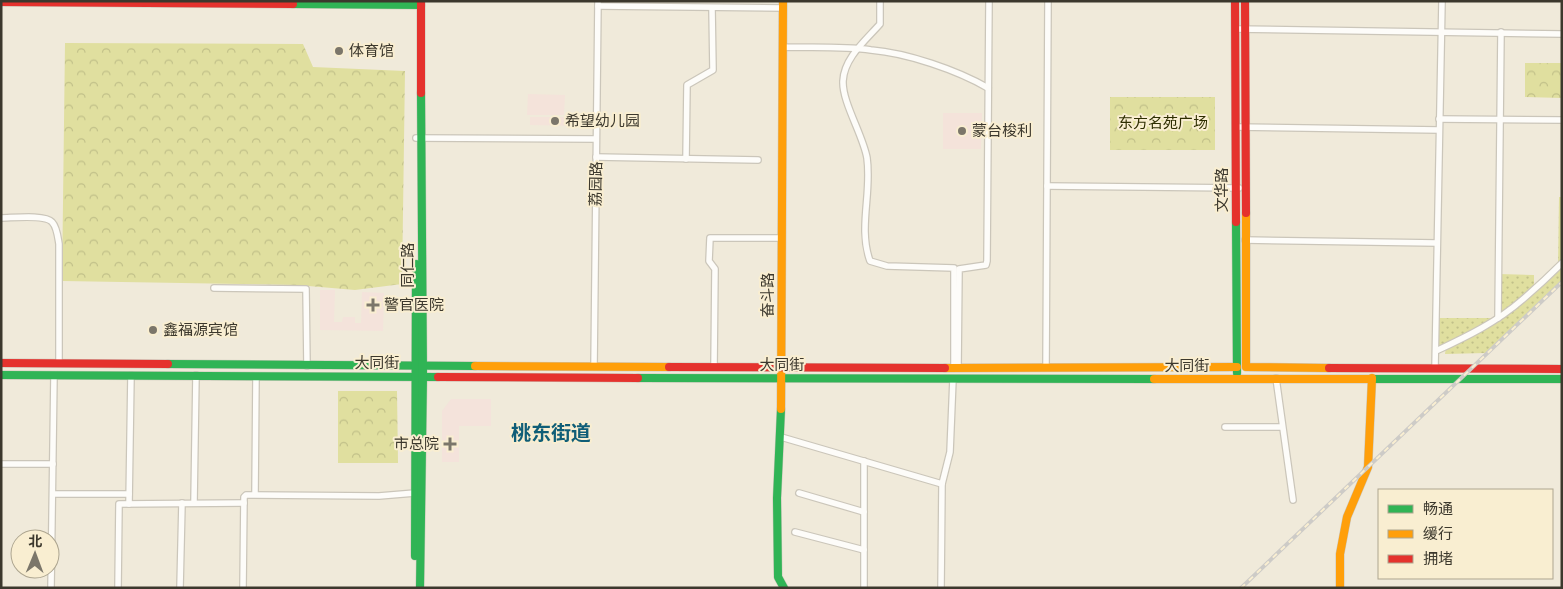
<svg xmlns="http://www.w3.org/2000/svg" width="1563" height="589" font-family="Figtree,'Noto Sans SC',sans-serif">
	<defs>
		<pattern id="grass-dots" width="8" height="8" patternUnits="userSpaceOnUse" patternTransform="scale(1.25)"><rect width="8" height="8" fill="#e0df9f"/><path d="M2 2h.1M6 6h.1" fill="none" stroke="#c1c089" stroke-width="1.8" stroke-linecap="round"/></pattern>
		<pattern id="park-crowns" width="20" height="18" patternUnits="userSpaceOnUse" patternTransform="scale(1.25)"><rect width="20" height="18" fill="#e0df9f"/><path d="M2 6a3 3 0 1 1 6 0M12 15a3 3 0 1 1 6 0" fill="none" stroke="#c1c089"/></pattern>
	</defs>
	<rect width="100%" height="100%" fill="#f0eada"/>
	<g fill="#f4e3da">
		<polygon points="528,94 565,95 564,115 527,115"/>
		<polygon points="943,113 982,113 981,149 943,149"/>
		<polygon points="530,117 579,117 579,126 530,125"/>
	</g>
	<g fill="#f4e3db">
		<polygon points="320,290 335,290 334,322 342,322 343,317 355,317 355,323 361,323 362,292 384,293 383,331 320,330"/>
		<polygon points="451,399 491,399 491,426 459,426 459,462 442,462 442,411"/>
	</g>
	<polygon fill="url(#grass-dots)" points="1559,197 1562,197 1562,282 1486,353 1445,354 1446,347 1436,351 1436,318 1498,318 1498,274 1534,275 1534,288 1558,266"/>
	<g fill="url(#park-crowns)">
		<polygon points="65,43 303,44 313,67 405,71 402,284 355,290 297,285 62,281"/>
		<polygon points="1525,63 1562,63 1562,98 1525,97"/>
		<rect x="1110" y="97" width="105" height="53"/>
		<polygon points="338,391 397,391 398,463 338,463"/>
	</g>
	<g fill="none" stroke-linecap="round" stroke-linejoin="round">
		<defs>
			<g id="street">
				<path d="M880 1V24C866 40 844 58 843 81 842 102 863 135 867 158 872 193 858 228 870 261L887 266 954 268V368"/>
				<polyline points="598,6 783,8"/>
				<polyline points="1235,29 1562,34"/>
				<path d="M783 47C812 48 842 46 871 50 907 53 957 70 988 88"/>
				<polyline points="1439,119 1562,120"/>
				<polyline points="1236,127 1439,130"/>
				<polyline points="416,138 596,139"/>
				<polyline points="596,157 758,160"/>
				<polyline points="686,159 687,85 713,70 712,8"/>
				<polyline points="1047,186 1239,188"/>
				<path d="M1 218C12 218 45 214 52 222 57 227 58 238 59 244V363"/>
				<polyline points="1245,240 1437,243"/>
				<polyline points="214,288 306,289 307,366"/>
				<polyline points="1498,318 1501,32"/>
				<path d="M1436 351C1466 337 1497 322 1522 300 1536 288 1549 276 1562 263"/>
				<polyline points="594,367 598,1"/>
				<polyline points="714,367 715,269 709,261 710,238 782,238"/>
				<polyline points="958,367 959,269 986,265 987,261 989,1"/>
				<polyline points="1046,368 1048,1"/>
				<polyline points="1435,368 1442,1"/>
				<polyline points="1276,378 1293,500"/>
				<polyline points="1225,427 1282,427"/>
				<polyline points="781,437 942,484"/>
				<polyline points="864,461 864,588"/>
				<polyline points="1,464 53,464"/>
				<polyline points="799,493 864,512"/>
				<polyline points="53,494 129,494"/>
				<polyline points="255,494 256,376"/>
				<polyline points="194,502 196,375"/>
				<polyline points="129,504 131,375"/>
				<polyline points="795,532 864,550"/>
				<polyline points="51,588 54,375"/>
				<polyline points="118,588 119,504 244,503"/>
				<polyline points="180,588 182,503"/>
				<polyline points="243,588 244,497 246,495 379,496 415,493"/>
				<polyline points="941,588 942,484 950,452 953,379"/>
			</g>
			<g id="fast">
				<polyline points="293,4 421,5"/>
				<polyline points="1236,222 1237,373"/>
				<polyline points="168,364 475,366"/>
				<polyline points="1,375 438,377"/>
				<polyline points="638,378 1154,379"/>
				<polyline points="1372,379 1562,379"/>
				<polyline points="781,409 777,498 778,577 784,588"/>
				<polyline points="415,556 416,264"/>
				<polyline points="420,588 423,376 421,93"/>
			</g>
			<g id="slow">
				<polyline points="1246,213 1246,367 1329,368"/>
				<polyline points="475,366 669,367"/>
				<polyline points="945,368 1237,367"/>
				<polyline points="1154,379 1372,379"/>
				<polyline points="781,409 783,1"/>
				<polyline points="1340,588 1340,554 1347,517 1368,467 1372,378"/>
			</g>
			<g id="jam">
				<polyline points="421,1 421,93"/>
				<polyline points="1235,1 1236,222"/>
				<polyline points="1245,1 1246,213"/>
				<polyline points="1,2 293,4"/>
				<polyline points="1,363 168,364"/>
				<polyline points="669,367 945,368"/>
				<polyline points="1329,368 1562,369"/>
				<polyline points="438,377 638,378"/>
			</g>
		</defs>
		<use href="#street" stroke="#cbc6ba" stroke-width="8"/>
		<use href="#fast" stroke="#cbc6ba" stroke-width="9"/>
		<use href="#slow" stroke="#cbc6ba" stroke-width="9"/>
		<use href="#jam" stroke="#cbc6ba" stroke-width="9"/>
		<use href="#street" stroke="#fdfcf9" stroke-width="5.5"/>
		<use href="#fast" stroke="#30b455" stroke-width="8"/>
		<use href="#slow" stroke="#ff9f0a" stroke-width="8"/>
		<use href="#jam" stroke="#e5322d" stroke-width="8"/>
		<defs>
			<polyline id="rail" points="1241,588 1562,282"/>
		</defs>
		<use href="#rail" stroke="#cdcbc7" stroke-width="4"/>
		<use href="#rail" stroke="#f9eed1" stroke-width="2" stroke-dasharray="5.5" stroke-linecap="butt"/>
	</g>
	<g fill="#7b766a" stroke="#f9eed1" stroke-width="2">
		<circle cx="339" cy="51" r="5"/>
		<circle cx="555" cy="121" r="5"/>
		<circle cx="962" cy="131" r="5"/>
		<path d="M370.5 297.5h5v5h5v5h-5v5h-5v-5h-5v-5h5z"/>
		<circle cx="153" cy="330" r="5"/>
		<path d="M447.5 436.5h5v5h5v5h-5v5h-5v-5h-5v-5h5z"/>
	</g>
	<g text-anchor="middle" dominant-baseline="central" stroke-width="4" stroke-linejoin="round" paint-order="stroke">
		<g font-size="15" fill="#3c382d" stroke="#f9eed1" text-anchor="start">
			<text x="349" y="51">体育馆</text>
			<text x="565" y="121">希望幼儿园</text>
			<text x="972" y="131">蒙台梭利</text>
			<text x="384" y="305">警官医院</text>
			<text x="163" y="330">鑫福源宾馆</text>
			<text x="439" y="444" text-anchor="end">市总院</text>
		</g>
		<g font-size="15" fill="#2e2e01" stroke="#f9eed1">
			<text x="1163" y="123">东方名苑广场</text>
		</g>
		<g font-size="15" fill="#3c382d" stroke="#f9eed1">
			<text transform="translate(596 184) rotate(-89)">荔园路</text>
			<text transform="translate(1222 190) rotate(-90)">文华路</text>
			<text transform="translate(408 265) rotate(-90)">同仁路</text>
			<text transform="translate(768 295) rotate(-90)">奋斗路</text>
			<text x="377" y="363">大同街</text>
			<text x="782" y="365">大同街</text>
			<text x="1187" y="366">大同街</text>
		</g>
		<g font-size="20" font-weight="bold" fill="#105e77" stroke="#f9eed1">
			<text x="551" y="433">桃东街道</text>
		</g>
	</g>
	<rect width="1563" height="589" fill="none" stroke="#3c382d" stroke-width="5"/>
	<rect x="1378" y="489" width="175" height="90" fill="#f9eed1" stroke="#ada58f"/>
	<rect x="1388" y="505" width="25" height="8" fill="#30b455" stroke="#ada58f"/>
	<text x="1423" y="514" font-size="15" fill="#3c382d">畅通</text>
	<rect x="1388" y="530" width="25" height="8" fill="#ff9f0a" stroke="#ada58f"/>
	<text x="1423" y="539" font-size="15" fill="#3c382d">缓行</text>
	<rect x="1388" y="555" width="25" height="8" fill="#e5322d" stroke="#ada58f"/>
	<text x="1423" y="564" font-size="15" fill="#3c382d">拥堵</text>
	<g transform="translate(35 554) rotate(1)"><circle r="24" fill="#f9eed1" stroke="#ada58f"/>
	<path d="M0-4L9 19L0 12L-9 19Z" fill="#7b766a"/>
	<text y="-8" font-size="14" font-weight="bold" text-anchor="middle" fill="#3c382d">北</text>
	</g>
</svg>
